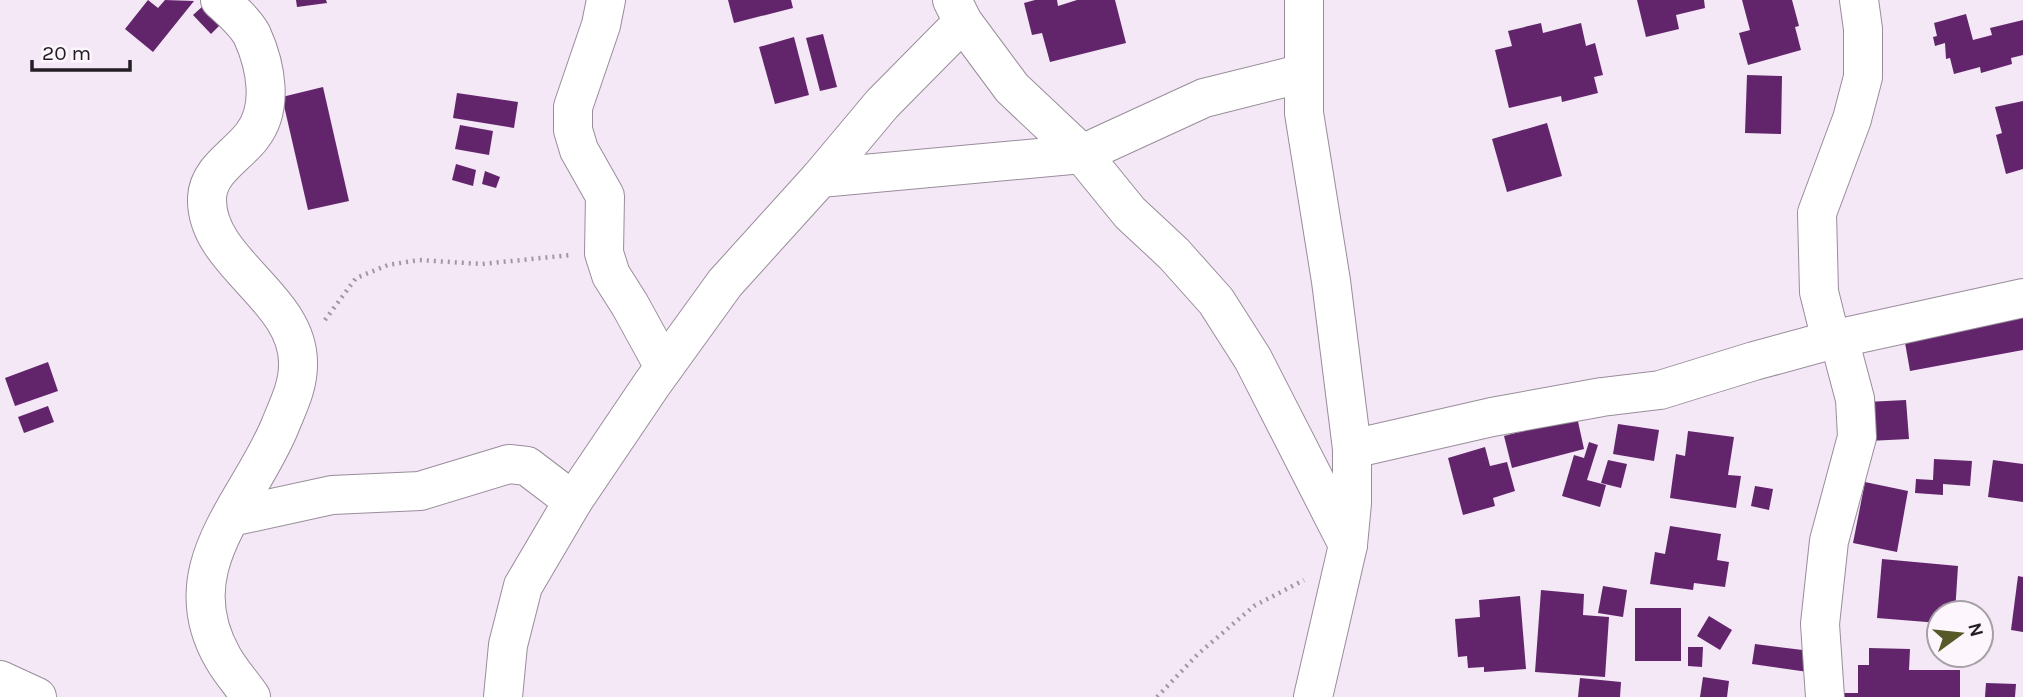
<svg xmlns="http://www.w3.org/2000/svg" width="2023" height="697" font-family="Karla,sans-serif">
	<rect width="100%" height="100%" fill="#f4e7f6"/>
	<g fill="#62256c">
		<polygon points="148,0 158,8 165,0 194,1 153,52 125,29"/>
		<polygon points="296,0 326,0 327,3 297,7"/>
		<polygon points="728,0 791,0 793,8 734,23"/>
		<polygon points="1035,0 1057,0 1058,6 1077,0 1115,0 1126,43 1050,62 1042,33 1032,35 1024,3"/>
		<polygon points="1637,0 1704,0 1705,8 1676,15 1679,29 1646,37"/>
		<polygon points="1742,0 1792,0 1799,26 1795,27 1801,50 1748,65 1739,33 1750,30"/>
		<polygon points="203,6 221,24 211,34 193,15"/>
		<polygon points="1966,14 1973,40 1992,35 1990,28 2023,20 2023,55 2011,58 2012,64 1981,73 1980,67 1954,74 1950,58 1946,59 1945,43 1935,46 1933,37 1937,36 1934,23"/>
		<polygon points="1541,23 1543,33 1581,23 1586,46 1595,43 1603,75 1594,77 1598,93 1562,102 1561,96 1509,108 1495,50 1512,46 1508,31"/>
		<polygon points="823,34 837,87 820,91 806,38"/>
		<polygon points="794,37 809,95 775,104 759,47"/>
		<polygon points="1747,75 1782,76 1781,134 1745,133"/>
		<polygon points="323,87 349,201 308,210 282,97"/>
		<polygon points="457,93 518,102 514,128 453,118"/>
		<polygon points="2023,101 2023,169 2006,174 1996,135 2002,133 1995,107"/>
		<polygon points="1547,123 1562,176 1507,192 1492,139"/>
		<polygon points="460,125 493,131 489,155 455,149"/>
		<polygon points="456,164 476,170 473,186 452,180"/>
		<polygon points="485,171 500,177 496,188 482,184"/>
		<polygon points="2023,315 2023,350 1910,371 1904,337"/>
		<polygon points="48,362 58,391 15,406 5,378"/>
		<polygon points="1906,400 1909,439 1868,441 1866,402"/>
		<polygon points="48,406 54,422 24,433 18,417"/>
		<polygon points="1577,417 1584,449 1512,468 1504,436"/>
		<polygon points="1618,424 1659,430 1654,461 1613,454"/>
		<polygon points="1688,431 1734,437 1728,475 1741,476 1736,508 1670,498 1676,454 1685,456"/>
		<polygon points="1589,442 1598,445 1587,480 1606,485 1600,507 1562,496 1574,455 1584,458"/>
		<polygon points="1485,447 1490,466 1507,462 1515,491 1493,498 1495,506 1463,515 1448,458"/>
		<polygon points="1934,459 1972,461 1970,486 1943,484 1943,495 1915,493 1916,479 1933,480"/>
		<polygon points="1608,460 1627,464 1621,488 1601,483"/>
		<polygon points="1993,460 2023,464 2023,502 1988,497"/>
		<polygon points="1865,482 1908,491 1897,552 1853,543"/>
		<polygon points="1755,486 1773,489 1769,510 1751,506"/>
		<polygon points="1670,526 1721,534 1717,560 1729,562 1725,587 1694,583 1693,590 1650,584 1655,552 1665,554"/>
		<polygon points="1882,559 1958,566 1955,613 1939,613 1939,623 1877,618"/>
		<polygon points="2018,576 2023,577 2023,632 2011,630"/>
		<polygon points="1603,586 1627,590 1623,617 1598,613"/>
		<polygon points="1541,590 1584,594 1583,615 1609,617 1605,677 1535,672"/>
		<polygon points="1520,596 1526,669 1484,672 1484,667 1468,668 1467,656 1458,657 1455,619 1480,617 1479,600"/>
		<rect x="1635" y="608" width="46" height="53"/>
		<polygon points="1709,616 1732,630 1720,650 1697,636"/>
		<polygon points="1755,644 1811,651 1808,672 1752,664"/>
		<polygon points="1688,647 1703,647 1702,667 1688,666"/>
		<polygon points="1869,648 1910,649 1909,670 1960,670 1960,697 1841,697 1841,693 1858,693 1858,665 1869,665"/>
		<polygon points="1703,677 1729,681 1727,697 1700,697"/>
		<polygon points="1580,678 1621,682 1620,697 1578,697"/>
		<polygon points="1986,683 2016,684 2015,697 1985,697"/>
	</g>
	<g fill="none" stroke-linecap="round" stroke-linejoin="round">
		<defs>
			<g id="street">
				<path d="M220 0C231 10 245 22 252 35 266 66 274 108 252 136 237 156 208 170 207 198 205 263 300 297 298 365 298 387 288 406 280 426 248 504 171 568 223 658 231 672 242 684 251 697"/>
				<polyline points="606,0 601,25 573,107 573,130 579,150 605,196 604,253 611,275 630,305 664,367"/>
				<polyline points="952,0 963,22 1012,88 1082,154 1130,213 1174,254 1216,301 1253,359 1348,545"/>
				<polyline points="1304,0 1304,113 1331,281 1352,449 1352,503 1348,545 1313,697"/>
				<polyline points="820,178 1082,154 1204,98 1304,73"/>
				<polyline points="1831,340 1819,292 1817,213 1852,119 1863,77 1863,29 1859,0"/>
				<polyline points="1352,449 1492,417 1602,397 1660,390 1754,361 1831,340 2023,298"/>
				<polyline points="231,517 332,495 420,491 509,464 527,466 573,501"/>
				<polyline points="0,680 37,697"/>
				<polyline points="503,697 508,645 523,586 573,501 652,384 725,283 820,178 882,104 963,22"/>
				<polyline points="1825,697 1820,624 1829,541 1857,437 1855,399 1839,339"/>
			</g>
		</defs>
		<use href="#street" stroke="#998d9b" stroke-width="40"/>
		<g stroke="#a197a2" stroke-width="4.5" stroke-dasharray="2 5" stroke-linecap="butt">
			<polyline points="325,320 356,278 388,265 419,260 482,264 571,255"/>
			<polyline points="1157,697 1198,654 1254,606 1304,580"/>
		</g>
		<use href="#street" stroke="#fff" stroke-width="38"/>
	</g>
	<g transform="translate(1960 634) rotate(75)"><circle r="33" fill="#fdf7fd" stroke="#a6a0a6" stroke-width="2"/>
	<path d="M0-5L12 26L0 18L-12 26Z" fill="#575a28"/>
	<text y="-10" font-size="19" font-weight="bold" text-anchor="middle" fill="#231e23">N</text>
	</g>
	<path d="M32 60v10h98v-10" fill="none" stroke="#231e23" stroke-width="3.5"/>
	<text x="42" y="60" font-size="21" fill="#231e23" stroke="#fdf7fd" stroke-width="5" paint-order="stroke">20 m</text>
</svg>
